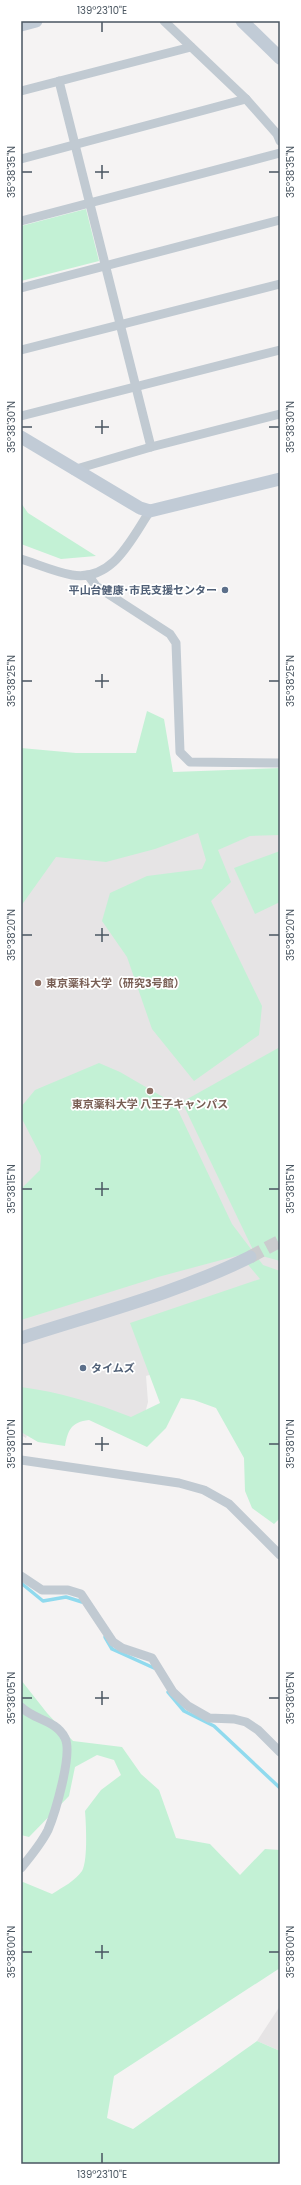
<svg xmlns="http://www.w3.org/2000/svg" width="301" height="2185" font-family="Poppins,'Noto Sans JP',sans-serif">
	<rect width="100%" height="100%" fill="#f5f3f3"/>
	<g fill="#e6e4e5">
		<polygon points="280,821 280,1339 276,1337 146,1376 148,1402 138,1440 40,1397 26,1438 21,1435 21,831"/>
		<polygon points="280,2006 280,2051 257,2041"/>
	</g>
	<g fill="#c3f1d5">
		<polygon points="86,209 99,261 21,281 21,226"/>
		<polygon points="21,503 28,513 96,556 61,559 21,544"/>
		<polygon points="147,711 164,719 173,772 280,768 280,835 250,836 218,850 231,882 211,901 262,1006 259,1035 194,1081 152,1029 127,957 102,921 110,893 147,876 202,869 206,860 198,833 155,849 106,862 56,857 21,906 21,748 76,753 136,753"/>
		<polygon points="280,851 280,902 255,914 234,868"/>
		<polygon points="280,1047 280,1261 255,1254 182,1102"/>
		<path d="M99 1063 120 1072 175 1104 232 1224 263 1265 280 1271V1518L274 1524 252 1508 245 1491 244 1458 216 1408 194 1400 181 1398 166 1428 147 1447 89 1420C71 1422 68 1430 65 1446L38 1442 21 1432V1387C59 1392 96 1403 131 1417L160 1403 130 1323 260 1279 240 1255 158 1277 21 1320V1189L40 1170 41 1156 21 1117V1107L35 1090Z"/>
		<path d="M21 1680 47 1713 73 1741 122 1747 141 1774 159 1790 176 1838 210 1844 240 1875 265 1849 280 1850V1968L114 2076 107 2118 133 2129 257 2041 280 2051V2164H21V1949L23 1948 21 1942V1883L23 1882 52 1894C63 1887 75 1881 82 1871 88 1861 86 1823 85 1811L101 1790 121 1775 114 1760 97 1755 75 1767 69 1796 29 1837 21 1835Z"/>
	</g>
	<g fill="none" stroke-linecap="round" stroke-linejoin="round">
		<g stroke="#90daee" stroke-width="3.5">
			<polyline points="21,1583 43,1601 66,1597 82,1602"/>
			<polyline points="105,1637 112,1649 154,1668"/>
			<polyline points="168,1692 184,1711 214,1726 280,1788"/>
		</g>
		<polyline stroke="#caccce" stroke-width="13" stroke-dasharray="13 6" stroke-linecap="butt" points="250,1257 280,1241"/>
		<g stroke="#c1cad2" stroke-width="9">
			<polyline points="164,21 246,99 277,134 280,141"/>
			<polyline points="59,81 151,447"/>
			<polyline points="21,91 191,47"/>
			<polyline points="21,159 246,99"/>
			<polyline points="21,221 280,153"/>
			<polyline points="21,288 280,220"/>
			<polyline points="21,350 280,284"/>
			<polyline points="21,416 280,350"/>
			<polyline points="73,470 151,447 280,414"/>
			<path d="M21 559C37 564 55 572 72 575 113 582 131 539 150 511"/>
			<polyline points="88,575 96,586 170,634 176,643 180,752 190,762 280,763"/>
			<polyline points="21,1460 179,1483 204,1490 229,1504 280,1555"/>
			<polyline points="21,1576 42,1590 68,1590 81,1594 113,1642 122,1648 152,1658 173,1692 188,1706 209,1718 234,1719 246,1722 258,1730 280,1752"/>
			<path d="M21 1707C34 1720 56 1720 65 1738 73 1754 55 1813 48 1830 41 1844 31 1856 21 1868"/>
		</g>
		<g stroke="#c1cbd6" stroke-width="13">
			<polyline points="242,21 280,58"/>
			<polyline points="21,25 36,21"/>
			<polyline points="21,437 140,508 150,511 280,479"/>
			<path d="M21 1338C98 1313 177 1293 250 1257"/>
		</g>
	</g>
	<path fill="none" stroke="#4a5661" stroke-width="1.5" d="M102 22V32M102 165V179M22 172H32M95 172H109M269 172H279M102 420V434M22 427H32M95 427H109M269 427H279M102 674V688M22 681H32M95 681H109M269 681H279M102 928V942M22 935H32M95 935H109M269 935H279M102 1182V1196M22 1189H32M95 1189H109M269 1189H279M102 1437V1451M22 1444H32M95 1444H109M269 1444H279M102 1691V1705M22 1698H32M95 1698H109M269 1698H279M102 1945V1959M22 1952H32M95 1952H109M269 1952H279M102 2153V2163"/>
	<g fill="#5c6f8a" stroke="#fff" stroke-width="1.5">
		<circle cx="225" cy="590" r="4"/>
		<circle cx="83" cy="1368" r="4"/>
	</g>
	<g fill="#8d6e63" stroke="#fff" stroke-width="1.5">
		<circle cx="38" cy="983" r="4"/>
		<circle cx="150" cy="1091" r="4"/>
	</g>
	<g text-anchor="middle" dominant-baseline="central" stroke-width="3.5" stroke-linejoin="round" paint-order="stroke">
		<g font-size="11" font-weight="bold" fill="#4e5e75" stroke="#fff" text-anchor="end">
			<text x="217" y="590">平山台健康･市民支援センター</text>
			<text x="91" y="1368" text-anchor="start">タイムズ</text>
		</g>
		<g font-size="11" font-weight="bold" fill="#785e54" stroke="#fff" text-anchor="start">
			<text x="46" y="983">東京薬科大学（研究3号館）</text>
			<text x="150" y="1104" text-anchor="middle">東京薬科大学 八王子キャンパス</text>
		</g>
	</g>
	<rect width="301" height="2185" fill="none" stroke="#ffffff" stroke-width="44"/>
	<rect x="22" y="22" width="257" height="2141" fill="none" stroke="#4a5661" stroke-width="1.5"/>
	<g font-size="10" text-anchor="middle" fill="#4a5661">
		<text x="102" y="14">139°23'10"E</text>
		<text transform="translate(11 172) rotate(-90)" y="4">35°38'35"N</text>
		<text transform="translate(290 172) rotate(-90)" y="4">35°38'35"N</text>
		<text transform="translate(11 427) rotate(-90)" y="4">35°38'30"N</text>
		<text transform="translate(290 427) rotate(-90)" y="4">35°38'30"N</text>
		<text transform="translate(11 681) rotate(-90)" y="4">35°38'25"N</text>
		<text transform="translate(290 681) rotate(-90)" y="4">35°38'25"N</text>
		<text transform="translate(11 935) rotate(-90)" y="4">35°38'20"N</text>
		<text transform="translate(290 935) rotate(-90)" y="4">35°38'20"N</text>
		<text transform="translate(11 1189) rotate(-90)" y="4">35°38'15"N</text>
		<text transform="translate(290 1189) rotate(-90)" y="4">35°38'15"N</text>
		<text transform="translate(11 1444) rotate(-90)" y="4">35°38'10"N</text>
		<text transform="translate(290 1444) rotate(-90)" y="4">35°38'10"N</text>
		<text transform="translate(11 1698) rotate(-90)" y="4">35°38'05"N</text>
		<text transform="translate(290 1698) rotate(-90)" y="4">35°38'05"N</text>
		<text transform="translate(11 1952) rotate(-90)" y="4">35°38'00"N</text>
		<text transform="translate(290 1952) rotate(-90)" y="4">35°38'00"N</text>
		<text x="102" y="2178">139°23'10"E</text>
	</g>
</svg>
